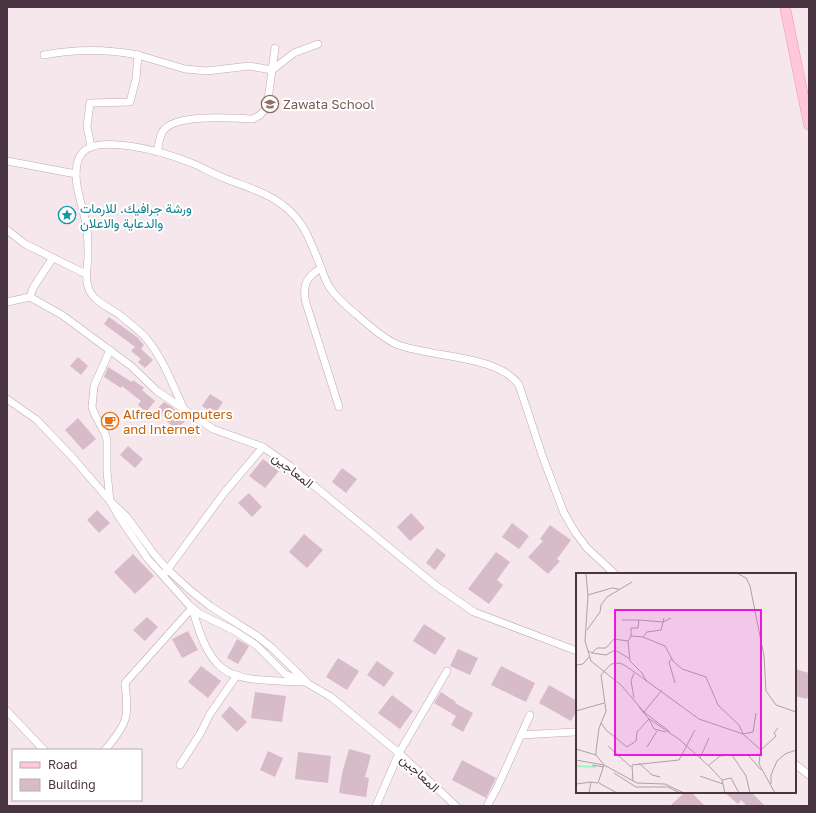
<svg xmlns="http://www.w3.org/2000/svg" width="816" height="813" font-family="'Golos Text',Vazirmatn,sans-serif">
	<rect width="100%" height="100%" fill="#f5e7ec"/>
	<g fill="#d8bbc9">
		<polygon points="109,317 137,337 144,345 141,349 153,360 145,368 138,362 141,359 131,351 135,347 104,324"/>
		<polygon points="78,357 88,366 81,375 70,366"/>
		<polygon points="108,367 132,382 133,380 144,388 142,390 155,401 146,412 138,405 141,401 122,386 121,388 104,377"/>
		<polygon points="210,394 223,402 215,414 202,406"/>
		<polygon points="164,402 172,407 185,421 176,430 156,410"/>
		<polygon points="78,418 96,439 83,450 65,430"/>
		<polygon points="128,446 143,459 135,468 120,455"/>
		<polygon points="263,459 279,471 265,488 249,476"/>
		<polygon points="342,468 357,479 346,493 332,482"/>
		<polygon points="249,493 262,507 252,517 238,503"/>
		<polygon points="97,510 110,523 99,533 87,520"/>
		<polygon points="411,513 425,528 410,541 397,527"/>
		<polygon points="512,523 529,536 519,549 502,537"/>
		<polygon points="550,525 571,540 557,559 560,561 548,574 528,557 543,541 540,539"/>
		<polygon points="304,534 323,550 307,568 289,552"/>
		<polygon points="437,548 446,555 435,570 426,563"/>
		<polygon points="496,552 510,562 497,580 503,585 489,604 468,589"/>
		<polygon points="133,554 154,576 135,594 114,572"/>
		<polygon points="147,617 158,627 145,641 133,630"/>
		<polygon points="424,624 446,638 435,655 413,641"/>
		<polygon points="188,631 198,650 182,658 172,639"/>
		<polygon points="237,639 249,646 238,664 227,658"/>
		<polygon points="458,649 478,658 470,675 450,666"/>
		<polygon points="338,658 359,671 347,690 326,677"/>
		<polygon points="377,661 394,673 384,687 367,675"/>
		<polygon points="201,666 221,681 208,698 188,682"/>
		<polygon points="501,666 535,683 526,702 491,685"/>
		<polygon points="795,669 809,673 809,693 807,699 795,696"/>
		<polygon points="549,685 577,701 577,710 571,721 539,703"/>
		<polygon points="255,692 286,696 282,722 251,718"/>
		<polygon points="441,692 456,702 455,703 473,713 463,732 451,725 456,716 434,703"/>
		<polygon points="392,695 413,711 400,729 378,713"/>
		<polygon points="230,706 247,722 237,732 221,716"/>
		<polygon points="349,749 371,755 365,777 369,778 366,797 339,793 342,773"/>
		<polygon points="268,751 283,758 275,777 260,770"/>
		<polygon points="298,752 331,756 328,783 295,779"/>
		<polygon points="462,760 496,778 486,798 452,780"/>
		<polygon points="685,792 691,792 705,806 670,806"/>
		<polygon points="724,792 751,792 765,806 747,806 741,800 738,804"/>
	</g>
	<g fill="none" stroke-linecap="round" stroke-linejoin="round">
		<defs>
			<g id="street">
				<path d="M44 55C75 49 107 49 138 55"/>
				<polyline points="91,147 87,126 90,103 130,102 136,79 138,55 185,69 207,71 249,66 272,70 294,53 318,44"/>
				<path d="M157 152C159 145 159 137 163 131 175 113 233 118 253 119L260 115 267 107 275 48"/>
				<polyline points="7,161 76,174"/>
				<polyline points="7,230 25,244 86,274"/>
				<path d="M321 268C306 277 302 286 306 303L339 407"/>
				<polyline points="30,297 33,288 52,259"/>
				<polyline points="7,302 30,297 62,315 131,366 157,391 213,429 263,447 290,466 435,585 474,612 577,651"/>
				<polyline points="110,350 94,386 92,407 95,415 105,433 107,440 107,472 110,501 121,520 148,559 189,605 200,614 233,630 256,645 285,674 307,683 331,697 399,753 456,806"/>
				<polyline points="7,399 37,420 73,458 110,501 127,517 154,554 167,569 191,591 210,606 257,636 271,647 306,681"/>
				<path d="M183 407C172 384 163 358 146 338 139 330 129 323 121 316 109 307 93 302 88 287 85 277 87 268 88 258 88 248 88 239 87 229 84 207 69 177 80 156 93 131 166 153 186 161 199 165 211 173 224 178 243 186 267 192 284 206 304 221 311 243 320 265 323 272 325 281 330 288 337 298 346 306 356 314 367 324 383 338 396 344 430 358 497 354 519 385L542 455 564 513 575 532 587 548 615 574"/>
				<polyline points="165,573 224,493 263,447"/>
				<path d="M192 608C198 628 205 654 222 668 240 683 277 680 300 682"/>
				<polyline points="7,711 44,750"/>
				<polyline points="521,735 574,732"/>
				<path d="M105 750C128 723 129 717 125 683L192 608"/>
				<polyline points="795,764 809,775"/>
				<polyline points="180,765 200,734 210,714 237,675"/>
				<polyline points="376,806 399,753 447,671"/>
				<polyline points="487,806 497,788 530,715"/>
			</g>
			<polyline id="secondary" points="785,7 809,125"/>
		</defs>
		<use href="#street" stroke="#c2a8b3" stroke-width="8"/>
		<use href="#secondary" stroke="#e497b2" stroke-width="11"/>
		<use href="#street" stroke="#fff" stroke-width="7"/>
		<use href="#secondary" stroke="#ffc7d9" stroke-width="10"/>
	</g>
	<defs>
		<symbol id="school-ring" viewBox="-11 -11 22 22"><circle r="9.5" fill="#fff" stroke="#8d6e63" stroke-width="1.5"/><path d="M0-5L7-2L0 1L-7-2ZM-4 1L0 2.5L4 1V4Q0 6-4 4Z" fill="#8d6e63"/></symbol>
		<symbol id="sight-ring" viewBox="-11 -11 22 22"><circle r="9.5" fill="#fff" stroke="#0f9aa8" stroke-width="1.5"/><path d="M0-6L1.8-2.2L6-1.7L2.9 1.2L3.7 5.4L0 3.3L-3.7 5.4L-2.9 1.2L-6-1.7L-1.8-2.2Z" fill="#0f9aa8"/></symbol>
		<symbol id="cafe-ring" viewBox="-11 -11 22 22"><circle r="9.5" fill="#fff" stroke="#e8710a" stroke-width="1.5"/><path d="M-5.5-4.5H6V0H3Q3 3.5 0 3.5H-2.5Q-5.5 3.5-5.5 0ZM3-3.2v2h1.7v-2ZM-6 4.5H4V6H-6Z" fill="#e8710a"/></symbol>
	</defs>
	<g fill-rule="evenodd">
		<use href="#school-ring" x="260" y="94" width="20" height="20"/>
		<use href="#sight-ring" x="57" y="205" width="20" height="20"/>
		<use href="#cafe-ring" x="100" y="411" width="20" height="20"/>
	</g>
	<g text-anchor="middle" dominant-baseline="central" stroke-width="4" stroke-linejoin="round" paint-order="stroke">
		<g font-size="13" fill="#785e54" stroke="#fff" text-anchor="start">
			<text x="283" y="104">Zawata School</text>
		</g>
		<g font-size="13" fill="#0d838f" stroke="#fff" text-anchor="start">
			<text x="80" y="208">ورشة جرافيك. للارمات<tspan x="80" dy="15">والدعاية والاعلان</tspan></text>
		</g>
		<g font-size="13" fill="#c56008" stroke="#fff" text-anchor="start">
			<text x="123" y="414">Alfred Computers<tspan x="123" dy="15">and Internet</tspan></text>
		</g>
		<g font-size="13" fill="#49353f" stroke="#fff">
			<text transform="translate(293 470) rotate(38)">المعاجين</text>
			<text transform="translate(420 773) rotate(43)">المعاجين</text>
		</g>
	</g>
	<g transform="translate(576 573)">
		<rect width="220" height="220" fill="#f5e7ec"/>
		<path fill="none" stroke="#9cf9ba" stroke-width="2" d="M0 193 20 194"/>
		<path fill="none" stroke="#b0a0a7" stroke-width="1" d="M161 0 170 5 174 13 188 83 190 118 200 132 220 139M10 1 12 22 9 68 15 88 45 112 68 139 94 159M12 22 36 15 43 16M46 47H63M11 57 24 39 25 32 31 24 56 9M55 63V55H62L63 47 87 49 95 45M67 64 71 59 85 57 88 45M12 78 16 80 21 75H30L38 66 52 68M16 80 30 82 39 77 54 86M96 85 93 89 99 110M0 92 7 91 13 84M71 109 66 100 54 88 52 68 55 63 67 64 89 73 97 88 106 96 130 104 142 132 163 152 167 161 177 159 180 140M58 125 55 108 58 100M63 134 72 145 104 167 135 195 146 207 149 220M0 138 28 130M68 139 86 117M25 150 30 157 51 174 60 168 61 159 73 146 78 156 90 159M32 173 55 194M71 174 81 158M0 176 20 182M172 182 185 197M124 185 133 165M0 187 28 192 61 210 89 211 108 220M63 190 76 202 84 204M16 192 28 194M133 192 144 183 156 182 170 203 174 220M38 200 60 214H92L104 220M124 203 147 211M146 207 155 205 163 220M57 208 56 192 103 187 119 157M23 210 41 220M0 211 15 209M195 211V202L201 188 209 181 220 177M13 220 15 209 22 210 28 192 20 182V178L23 155 30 138 25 102 35 91 44 90 50 93 123 146 167 161 185 177M199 220 183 191 184 182 185 177 200 163 198 160 202 155"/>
		<path fill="#ed17df" fill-opacity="0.15" stroke="#ed17df" stroke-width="2" d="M39 37H185V182H39Z"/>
		<rect width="220" height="220" fill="none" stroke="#49353f" stroke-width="2"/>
	</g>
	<rect width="816" height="813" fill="none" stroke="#49353f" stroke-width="16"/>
	<rect x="12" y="749" width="130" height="52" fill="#ffffff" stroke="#b6aeb2"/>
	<rect x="20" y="762" width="20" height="6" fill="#ffc7d9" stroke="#b6aeb2"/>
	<text x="48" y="769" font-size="12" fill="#49353f">Road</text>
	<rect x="20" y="779" width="20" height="12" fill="#d8bbc9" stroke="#b6aeb2"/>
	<text x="48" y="789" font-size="12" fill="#49353f">Building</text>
</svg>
